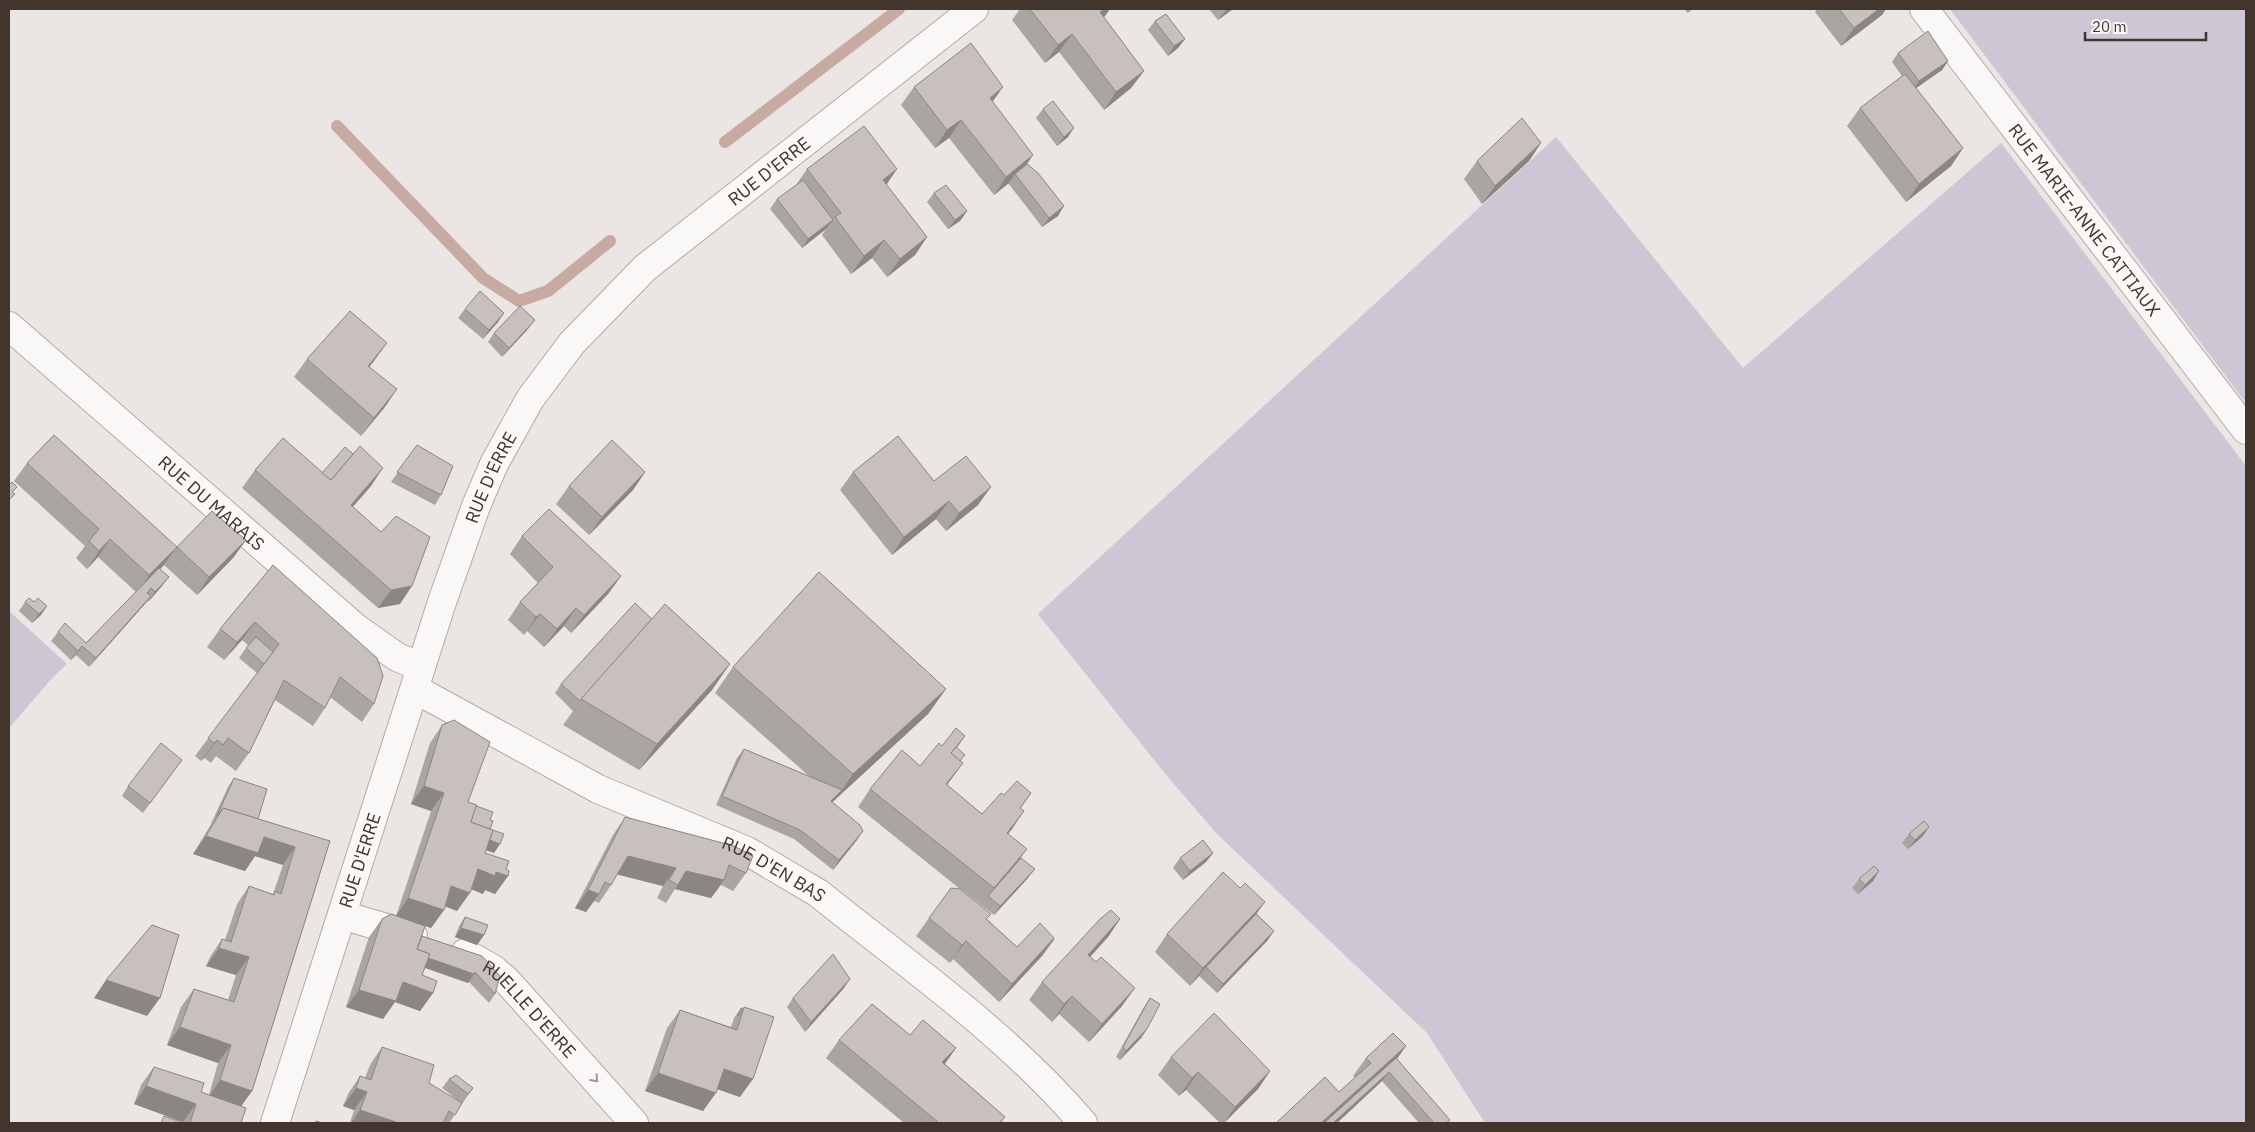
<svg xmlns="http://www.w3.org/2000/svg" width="2255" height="1132" font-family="'IBM Plex Sans',sans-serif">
	<rect width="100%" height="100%" fill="#ebe6e4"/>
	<g fill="#cdc6d4">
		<polygon points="1950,9 2246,9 2246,403"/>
		<polygon points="1556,137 1743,368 2001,143 2246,466 2246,1123 1485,1123 1427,1033 1216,833 1162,770 1038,614"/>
		<polygon points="9,611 67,664 53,677 9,728"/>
	</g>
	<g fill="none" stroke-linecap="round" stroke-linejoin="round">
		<g stroke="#c7aba3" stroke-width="12">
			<polyline points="337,126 483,278 519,301 548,291 610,241"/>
			<polyline points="725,142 899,9"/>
		</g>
		<defs>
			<g id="minor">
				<path id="s1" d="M1924 9 2246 430"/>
				<path id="s2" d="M9 326 356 628 397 657 421 667"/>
				<path id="s3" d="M415 689 598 789 747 851 818 893C909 966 1007 1034 1083 1123"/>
				<polyline points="342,915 413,936"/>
				<path id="s4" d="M465 953 493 969 507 981 634 1123"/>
			</g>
			<g id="tertiary">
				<path id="s5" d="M275 1123 442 602 476 506 494 464 530 399 572 343 645 268 974 9"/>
			</g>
		</defs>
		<use href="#minor" stroke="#b2aaa6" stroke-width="30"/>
		<use href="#tertiary" stroke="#b2aaa6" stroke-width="30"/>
		<use href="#minor" stroke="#f9f8f7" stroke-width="28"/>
		<use href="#tertiary" stroke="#f9f8f7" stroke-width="28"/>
	</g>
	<g fill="#aba5a2">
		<polygon points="1020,9 1110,9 1104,17 1144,71 1131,88 1104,110 1059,52 1045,63 1012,20"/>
		<polygon points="1209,9 1233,9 1218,20"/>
		<polygon points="1684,9 1693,9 1688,13"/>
		<polygon points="1817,9 1886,9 1882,15 1841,46 1815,12"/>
		<polygon points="1155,21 1185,39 1178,48 1168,56 1148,30"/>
		<polygon points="1898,53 1948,61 1942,70 1916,88 1963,148 1951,166 1906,202 1847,126 1860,108 1902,76 1892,62"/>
		<polygon points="914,87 993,102 1027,164 1058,216 1042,227 1008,183 1009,183 994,195 949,138 935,148 901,105"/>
		<polygon points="1043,109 1068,137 1057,146 1036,118"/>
		<polygon points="1541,143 1529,161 1482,204 1464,179 1477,161"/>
		<polygon points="807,169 886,184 927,237 915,255 887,277 872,258 851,274 822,235 826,229 802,248 770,209 777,199 796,185"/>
		<polygon points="934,193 967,211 960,221 948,229 927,202"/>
		<polygon points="465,309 504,313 498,322 483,339 458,318"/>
		<polygon points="528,329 502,357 488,342 494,333"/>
		<polygon points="307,359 374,361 369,367 389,401 361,436 294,377"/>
		<polygon points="417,445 441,495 435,505 391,482"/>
		<polygon points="27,463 164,565 160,569 162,586 149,601 148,601 144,605 89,667 76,655 71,660 51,641 58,632 86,643 136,592 98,557 87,569 76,558 85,546 14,481"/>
		<polygon points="255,470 322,473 371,486 353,507 400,604 378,608 242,488"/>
		<polygon points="645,472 633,490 589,535 556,504 569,486"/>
		<polygon points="853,472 934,481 978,505 946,531 936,519 892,555 840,490"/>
		<polygon points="522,536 621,576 608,594 571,633 564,626 544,647 527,631 524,635 508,620 520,602 538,583 510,554"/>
		<polygon points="246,540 233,558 197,595 164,565 177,547"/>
		<polygon points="273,565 374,704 362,722 330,697 325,708 313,726 275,700 249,753 236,771 216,756 211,763 204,758 201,761 195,756 257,673 239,658 248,645 242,640 224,660 207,647 220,629"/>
		<polygon points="25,602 34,602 41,615 32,623 19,611"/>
		<polygon points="652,619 712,690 639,770 563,725 573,711 555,693 561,684"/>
		<polygon points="733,667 946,689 928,714 832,802 857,840 833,870 794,839 716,805 737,758 744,749 809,776 715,693"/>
		<polygon points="442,725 468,802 476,806 490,820 490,829 494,853 486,850 485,853 506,869 508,876 495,894 485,890 483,894 471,889 457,911 445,906 444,910 431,928 425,926 422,936 482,956 495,994 489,1003 469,982 468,983 425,968 422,975 433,993 420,1011 395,1002 383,1019 346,1007 369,937 382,919 396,916 431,811 411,804 430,743"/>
		<polygon points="965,736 957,748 960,761 947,785 982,814 1004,795 1031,793 1021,808 1012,829 1008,834 1021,858 1028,878 994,915 961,889 987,919 1017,947 1055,939 1042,956 999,1002 953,959 950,963 916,936 929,918 960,889 858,807 870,789 920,766 942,746"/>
		<polygon points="182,760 143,813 122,796 128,786"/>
		<polygon points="234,778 258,819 330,841 252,1091 241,1106 241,1123 183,1123 183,1122 134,1104 141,1085 154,1067 201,1092 209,1095 218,1063 167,1045 181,1007 194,989 228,1000 236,975 206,966 210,957 222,939 225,940 237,904 249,886 273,894 283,865 255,856 245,871 193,854 210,826 228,787"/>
		<polygon points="625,817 746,873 733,891 721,885 711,898 675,889 666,903 657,898 663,886 617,874 611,885 599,903 594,901 586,912 575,908 613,835"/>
		<polygon points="1909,834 1923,836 1908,849 1902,843"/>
		<polygon points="1213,853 1206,862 1183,880 1173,868 1180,858"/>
		<polygon points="1859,879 1873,881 1858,894 1852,888"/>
		<polygon points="1257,914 1274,931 1267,941 1217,993 1199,976 1190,986 1155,952 1167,934"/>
		<polygon points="465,917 484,935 477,945 455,937 459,926"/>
		<polygon points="1120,919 1108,937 1090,956 1122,1006 1089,1042 1059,1014 1052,1022 1029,1000 1042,982"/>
		<polygon points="844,988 805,1032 787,1007 793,998"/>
		<polygon points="1150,998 1147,1029 1141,1038 1120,1060 1116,1057 1144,1007"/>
		<polygon points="744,1007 740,1097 717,1089 703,1111 645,1091 667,1028 680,1010 731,1027 734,1018 741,1008 743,1009"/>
		<polygon points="910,1035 956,1048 945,1064 1005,1117 1001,1123 904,1123 826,1058 839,1040"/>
		<polygon points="1406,1046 1397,1059 1450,1120 1447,1123 1419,1123 1382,1081 1337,1123 1276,1123 1339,1092 1355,1078 1353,1076 1366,1058"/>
		<polygon points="382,1047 429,1083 459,1101 442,1088 449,1079 473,1088 449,1123 350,1123 354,1110 343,1106 348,1094 360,1076 365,1078 370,1065"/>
		<polygon points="1171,1057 1270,1071 1258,1089 1224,1123 1220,1123 1186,1090 1179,1096 1158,1075"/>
	</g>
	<g fill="#8b8684">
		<polygon points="1105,9 1110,9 1102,20 1100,12"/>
		<polygon points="1227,9 1233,9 1218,20"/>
		<polygon points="1879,9 1886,9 1882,15 1841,46 1854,28"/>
		<polygon points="1072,34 1059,52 1045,63 1058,45"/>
		<polygon points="1185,39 1178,48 1168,56 1174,46"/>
		<polygon points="1948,61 1942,70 1912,91 1919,81"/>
		<polygon points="1144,71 1131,88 1104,110 1116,92"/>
		<polygon points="1003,87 991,104 990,98"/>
		<polygon points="961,120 949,138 935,148 947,130"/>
		<polygon points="1074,128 1068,137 1057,146 1064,137"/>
		<polygon points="1541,143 1529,161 1482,204 1495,186"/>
		<polygon points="1963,148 1951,166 1906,202 1919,184"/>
		<polygon points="1033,155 1021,173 1015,174 1009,183 994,195 1006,177"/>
		<polygon points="897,169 885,187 883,180"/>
		<polygon points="1064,206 1058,216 1042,227 1049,218"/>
		<polygon points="967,211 960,221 948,229 955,220"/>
		<polygon points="833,220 826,229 802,248 808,239"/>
		<polygon points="927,237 915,255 887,277 900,259"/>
		<polygon points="884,240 872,258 851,274 864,256"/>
		<polygon points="504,313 498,322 483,339 489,330"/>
		<polygon points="535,320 528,329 502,357 509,348"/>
		<polygon points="387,343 374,361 363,375 368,366"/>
		<polygon points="397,389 385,407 361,436 374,418"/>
		<polygon points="383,468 371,486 338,523 351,505"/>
		<polygon points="645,472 633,490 589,535 602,517"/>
		<polygon points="991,487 978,505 946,531 959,513"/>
		<polygon points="949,501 936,519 892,555 904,537"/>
		<polygon points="110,539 98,557 87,569 99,551"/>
		<polygon points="246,540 233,558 197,595 209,577"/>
		<polygon points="177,547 164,565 137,593 149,575"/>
		<polygon points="621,576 608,594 571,633 584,615"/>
		<polygon points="169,577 162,586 149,601 155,592"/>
		<polygon points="412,586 400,604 378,608 391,590"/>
		<polygon points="151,596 144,605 89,667 96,658"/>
		<polygon points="47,606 41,615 32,623 39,614"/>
		<polygon points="576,608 564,626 544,647 557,629"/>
		<polygon points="540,614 527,631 524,635 536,617"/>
		<polygon points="255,622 242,640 224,660 237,642"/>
		<polygon points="82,646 76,655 71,660 78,651"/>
		<polygon points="730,664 712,690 639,770 657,744"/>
		<polygon points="946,689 928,714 824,810 831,801 842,790 853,774"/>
		<polygon points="217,740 204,758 201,761 214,743"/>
		<polygon points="963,763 950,781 933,802 946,784"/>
		<polygon points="424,786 444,793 431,811 411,804"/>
		<polygon points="1024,811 1012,829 994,851 1007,833"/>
		<polygon points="1929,827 1923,836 1908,849 1915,840"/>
		<polygon points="465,831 500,844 494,853 458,840"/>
		<polygon points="863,831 857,840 833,870 839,860"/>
		<polygon points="206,836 264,837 295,847 283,865 255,856 245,871 193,854"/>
		<polygon points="1027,849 1014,867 988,896 994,888"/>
		<polygon points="1213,853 1206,862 1183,880 1190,871"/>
		<polygon points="628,856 676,868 663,886 615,874"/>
		<polygon points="478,869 496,872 508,876 495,894 485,890 483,894 466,887"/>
		<polygon points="1035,869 1028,878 994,915 1000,906"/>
		<polygon points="686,871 724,880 711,898 675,889"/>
		<polygon points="1879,871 1873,881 1858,894 1865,885"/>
		<polygon points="451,886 470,893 457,911 439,904"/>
		<polygon points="588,890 599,894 586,912 575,908"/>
		<polygon points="408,898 444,910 431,928 396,916"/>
		<polygon points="1265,902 1252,920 1206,967 1199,976 1190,986 1203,968"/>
		<polygon points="1120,919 1108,937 1076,973 1088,955"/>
		<polygon points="461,928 484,935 477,945 455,937"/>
		<polygon points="1274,931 1267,941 1217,993 1223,984"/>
		<polygon points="1054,938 1042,956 999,1002 1012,984"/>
		<polygon points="966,941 953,959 950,963 962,945"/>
		<polygon points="219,948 249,957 236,975 206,966"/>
		<polygon points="413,952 474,974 468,983 406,961"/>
		<polygon points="850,979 844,988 805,1032 811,1022"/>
		<polygon points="106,980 160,998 147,1016 94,998"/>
		<polygon points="403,982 433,993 420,1011 395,1002 383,1019 346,1007 359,990"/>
		<polygon points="1135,988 1122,1006 1089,1042 1102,1024"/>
		<polygon points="1072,996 1059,1014 1052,1022 1064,1004"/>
		<polygon points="180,1027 231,1045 218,1063 167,1045"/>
		<polygon points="1147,1029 1141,1038 1120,1060 1126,1051"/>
		<polygon points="1406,1046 1393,1064 1328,1123 1321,1123"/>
		<polygon points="956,1048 943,1066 942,1062"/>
		<polygon points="724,1069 753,1079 740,1097 711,1087"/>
		<polygon points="1270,1071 1258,1089 1224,1123 1235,1107"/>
		<polygon points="1198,1072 1186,1090 1179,1096 1192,1078"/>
		<polygon points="1389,1072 1382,1081 1337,1123 1333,1123"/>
		<polygon points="658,1073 716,1093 703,1111 645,1091"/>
		<polygon points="220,1080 252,1091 239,1109 208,1098"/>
		<polygon points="146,1086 196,1104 183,1122 134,1104"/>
		<polygon points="356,1088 367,1092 354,1110 343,1106"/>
		<polygon points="360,1110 399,1123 351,1123"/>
	</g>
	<g fill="#c7c0bc" stroke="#8b8684">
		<polygon points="1030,9 1105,9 1100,12 1144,71 1116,92 1072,34 1058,45"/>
		<polygon points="1839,9 1879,9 1854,28"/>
		<polygon points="1166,14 1185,39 1174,46 1155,21"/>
		<polygon points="1928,31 1948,61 1919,81 1898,53"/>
		<polygon points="971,43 1003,87 990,98 1033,155 1006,177 961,120 947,130 914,87"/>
		<polygon points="1905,74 1963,148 1919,184 1860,108"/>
		<polygon points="1053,101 1074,128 1064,137 1043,109"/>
		<polygon points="1522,118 1541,143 1495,186 1477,161"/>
		<polygon points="864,126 897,169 883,180 927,237 900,259 884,240 864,256 835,217 841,213 807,169"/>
		<polygon points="1027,164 1038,173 1064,206 1049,218 1015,174"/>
		<polygon points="803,180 833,220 808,239 777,199"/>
		<polygon points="946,185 967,211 955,220 934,193"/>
		<polygon points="480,291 504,313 489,330 465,309"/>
		<polygon points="520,306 535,320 509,348 494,333"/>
		<polygon points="350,311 387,343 368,366 397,389 374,418 307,359"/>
		<polygon points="54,435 177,547 149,575 110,539 99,551 89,541 99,529 27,463"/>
		<polygon points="898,436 934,481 966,456 991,487 959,513 949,501 904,537 853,472"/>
		<polygon points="283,438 331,480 360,446 383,468 351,505 381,532 396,516 430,537 412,586 391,590 255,470"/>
		<polygon points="612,440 645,472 602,517 569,486"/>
		<polygon points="417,445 453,466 441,495 397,472"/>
		<polygon points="345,447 353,454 331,480 322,473"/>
		<polygon points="12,482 17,487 12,492 15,494 9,500 9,485"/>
		<polygon points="549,509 621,576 584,615 576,608 557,629 540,614 536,617 520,602 553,567 522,536"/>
		<polygon points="212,511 246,540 209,577 177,547"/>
		<polygon points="273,565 377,658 383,676 374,704 340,677 325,708 284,680 249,753 228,738 223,745 217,740 214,743 208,738 279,644 255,622 237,642 220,629"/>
		<polygon points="159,568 169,577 155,592 151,588 147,593 151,596 96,658 82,646 78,651 58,632 65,623 86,643"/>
		<polygon points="819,572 946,689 853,774 733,667"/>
		<polygon points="29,598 34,602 38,598 47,606 39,614 25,602"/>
		<polygon points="635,603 652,619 580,701 561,684"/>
		<polygon points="665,604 730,664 657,744 581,699"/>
		<polygon points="256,637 273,652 264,664 246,648"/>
		<polygon points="454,720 490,742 468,802 477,805 471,822 493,830 485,853 509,861 506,869 509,871 508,876 496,872 495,876 478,869 470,893 451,886 444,910 408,898 444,793 424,786 442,725"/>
		<polygon points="956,728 965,736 951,753 963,763 946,784 982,814 1001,793 1004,795 1017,781 1031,793 1020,808 1024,811 1007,833 1027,849 994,888 870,789 902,750 920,766 939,743 942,746"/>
		<polygon points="161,743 182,760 150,803 128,786"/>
		<polygon points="956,747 965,755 960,761 951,753"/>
		<polygon points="744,749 842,790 831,801 860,825 863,831 839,860 800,830 722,796"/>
		<polygon points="234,778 267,789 258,819 223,808 217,816"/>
		<polygon points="476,806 493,812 490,820 493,821 490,829 471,822"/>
		<polygon points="223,808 330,841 252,1091 220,1080 231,1045 180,1027 194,989 234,1002 249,957 219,948 222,939 231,942 249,886 274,895 275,891 281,894 295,847 264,837 258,853 206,836"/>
		<polygon points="625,817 734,846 753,856 746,873 729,865 724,880 686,871 678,885 669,880 676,868 628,856 611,885 605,882 599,894 588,890"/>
		<polygon points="1924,821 1929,827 1915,840 1909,834"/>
		<polygon points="493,830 504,834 500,844 490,840"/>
		<polygon points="1203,840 1213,853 1190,871 1180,858"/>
		<polygon points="1021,858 1035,869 1000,906 988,896"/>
		<polygon points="1874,866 1879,871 1865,885 1859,879"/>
		<polygon points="1223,872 1240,888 1245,883 1265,902 1203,968 1167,934"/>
		<polygon points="951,888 960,889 991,914 986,919 1017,947 1040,923 1054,938 1012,984 966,941 962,945 929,918"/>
		<polygon points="1111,910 1120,919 1088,955 1096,962 1101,957 1135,988 1102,1024 1072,996 1064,1004 1042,982 1100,919"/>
		<polygon points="391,914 425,926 417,949 430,954 422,975 437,981 433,993 403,982 396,1001 359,990 382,919"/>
		<polygon points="1256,914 1274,931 1223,984 1206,967"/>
		<polygon points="465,917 488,925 484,935 461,928"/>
		<polygon points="152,925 179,935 160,998 106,980"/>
		<polygon points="422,936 482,956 500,976 495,994 475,972 474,974 428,958 430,954 417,949"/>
		<polygon points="833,954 850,979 811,1022 793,998"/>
		<polygon points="1150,998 1160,1004 1147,1029 1126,1051 1123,1047"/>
		<polygon points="872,1004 910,1035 923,1020 956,1048 942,1062 1005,1117 999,1123 939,1123 839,1040"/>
		<polygon points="744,1007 774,1017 753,1079 724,1069 716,1093 658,1073 680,1010 737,1030"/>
		<polygon points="741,1008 743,1009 738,1016"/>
		<polygon points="1214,1013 1270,1071 1235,1107 1198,1072 1192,1078 1171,1057"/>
		<polygon points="1393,1033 1406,1046 1321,1123 1276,1123 1325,1077 1339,1092 1371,1063 1366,1058"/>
		<polygon points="382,1047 434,1065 429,1083 462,1103 455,1115 449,1111 443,1123 399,1123 360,1110 367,1092 356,1088 360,1076 371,1080"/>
		<polygon points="1396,1058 1450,1120 1446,1123 1434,1123 1389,1072 1333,1123 1324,1123"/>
		<polygon points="154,1067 204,1083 201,1092 246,1108 241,1123 190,1123 196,1104 146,1086"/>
		<polygon points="456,1075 473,1088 468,1094 449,1079"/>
		<polygon points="164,1116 181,1122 180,1123 161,1123"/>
		<polygon points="316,1121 323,1123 315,1123"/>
	</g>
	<defs><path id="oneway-chevron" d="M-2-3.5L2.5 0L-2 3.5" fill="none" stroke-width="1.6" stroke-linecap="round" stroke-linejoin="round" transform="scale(1.25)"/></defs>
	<use stroke="#9e9692" href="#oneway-chevron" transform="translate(595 1079) rotate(48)"/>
	<g text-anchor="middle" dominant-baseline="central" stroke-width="5" stroke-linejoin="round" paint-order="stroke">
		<g font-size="18" fill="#42352d" stroke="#f8f5f4">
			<text stroke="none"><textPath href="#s5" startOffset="1101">RUE D'ERRE</textPath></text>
			<text stroke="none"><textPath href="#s1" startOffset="265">RUE MARIE-ANNE CATTIAUX</textPath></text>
			<text stroke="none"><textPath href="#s5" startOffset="681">RUE D'ERRE</textPath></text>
			<text stroke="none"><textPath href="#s2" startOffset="269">RUE DU MARAIS</textPath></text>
			<text stroke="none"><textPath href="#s5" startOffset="276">RUE D'ERRE</textPath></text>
			<text stroke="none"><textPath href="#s3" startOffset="402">RUE D'EN BAS</textPath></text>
			<text stroke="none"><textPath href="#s4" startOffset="86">RUELLE D'ERRE</textPath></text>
		</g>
	</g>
	<rect width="2255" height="1132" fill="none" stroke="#42352d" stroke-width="20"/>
	<path d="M2085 32v8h121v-8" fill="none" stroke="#42352d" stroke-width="2.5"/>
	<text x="2092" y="32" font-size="15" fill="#42352d" stroke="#f8f5f4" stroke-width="4" paint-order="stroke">20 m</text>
</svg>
